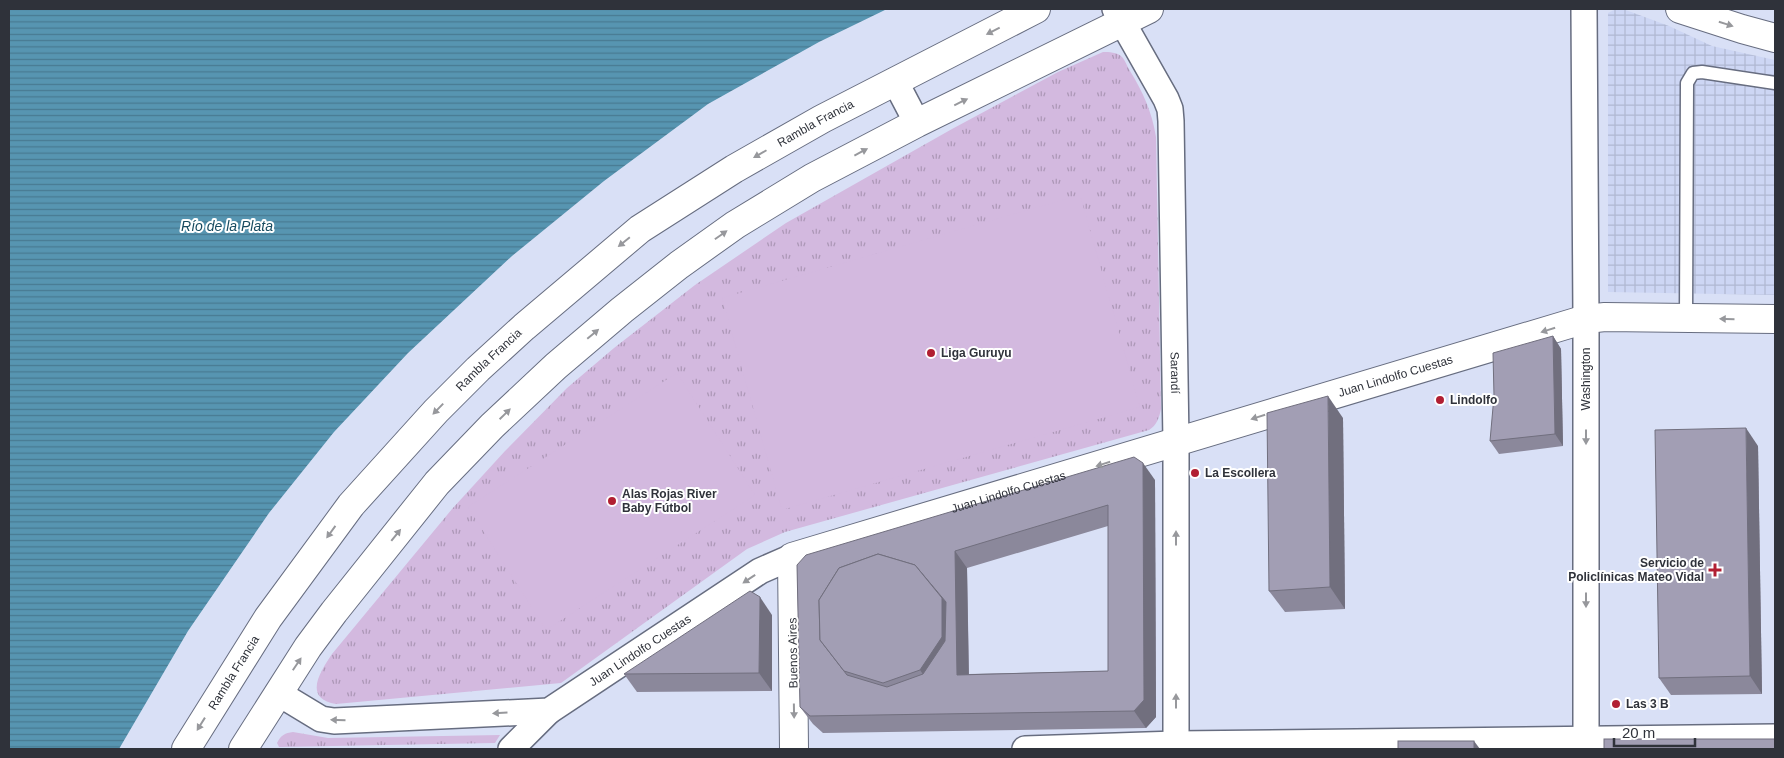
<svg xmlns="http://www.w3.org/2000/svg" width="1784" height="758" font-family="Arial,sans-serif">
	<defs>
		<pattern id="industrial-grid" width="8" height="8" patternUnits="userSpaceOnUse" patternTransform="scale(1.25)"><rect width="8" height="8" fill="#cdd6f4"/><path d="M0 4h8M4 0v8" fill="none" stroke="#b0b8d2"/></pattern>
		<pattern id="grass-tufts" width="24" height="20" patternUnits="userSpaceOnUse" patternTransform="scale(1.25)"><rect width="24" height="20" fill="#d3b9df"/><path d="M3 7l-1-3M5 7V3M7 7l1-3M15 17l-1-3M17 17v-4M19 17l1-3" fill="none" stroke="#ac97b6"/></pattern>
		<pattern id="water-rules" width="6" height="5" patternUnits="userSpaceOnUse" patternTransform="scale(1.25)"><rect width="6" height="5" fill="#5795b1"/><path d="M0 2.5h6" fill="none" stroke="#487a91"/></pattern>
	</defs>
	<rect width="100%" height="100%" fill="#d9e0f6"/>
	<polygon fill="url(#industrial-grid)" points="1616,9 1623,9 1669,26 1712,46 1775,60 1775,295 1608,292 1608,13"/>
	<g fill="url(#grass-tufts)">
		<path d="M1103 52C1109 52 1117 52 1122 57 1125 60 1127 66 1130 71 1143 92 1152 112 1156 137L1161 409C1159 418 1157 425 1149 430L785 532 747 549 561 683 336 704C302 698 321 671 332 654L452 509 505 451 567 388 614 348 695 285 786 223 952 129 1058 72Z"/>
		<path d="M293 732 328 738 500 735 495 743 279 747 277 743C281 735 285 733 293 732Z"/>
	</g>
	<g fill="#d3b9df">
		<polygon points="1080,195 1140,407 782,510 722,298"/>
		<polygon points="677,373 755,495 546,630 468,507"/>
	</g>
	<polygon fill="url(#water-rules)" points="9,9 887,9 819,42 708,104 604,181 512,256 408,353 334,432 269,513 188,631 119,749 9,749"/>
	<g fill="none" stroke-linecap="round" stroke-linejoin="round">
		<defs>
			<polyline id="lane" points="1686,318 1687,83 1693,73 1702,72 1775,83"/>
			<g id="street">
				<path id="s1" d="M1115 9 1166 99 1170 109 1171 121 1176 442V749"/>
				<polyline points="1584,9 1586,319 1586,749"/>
				<polyline points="895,81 917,123"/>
				<path id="s2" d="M278 693 321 719 334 721 549 711 760 571 792 557"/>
				<polyline points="511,749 549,711"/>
				<polyline points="1025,749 1176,744 1775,737"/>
			</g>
			<g id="secondary">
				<path id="s3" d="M794 749 792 557 1586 319 1605 317 1775 319"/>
			</g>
			<g id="primary">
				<polyline points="1680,9 1742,29 1775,38"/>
				<path id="s4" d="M186 749 268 618 351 505 436 411 478 369 524 327 640 229 734 169 822 119 1036 9"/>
				<polyline points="243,749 308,647 334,612 437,483 492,426 556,366 622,310 679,265 735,225 812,178 917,123 1149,9"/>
			</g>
		</defs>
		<use href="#lane" stroke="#676d80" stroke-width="15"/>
		<use href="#street" stroke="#676d80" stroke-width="28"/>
		<use href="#secondary" stroke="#676d80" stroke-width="30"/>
		<use href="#primary" stroke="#676d80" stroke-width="30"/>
		<use href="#lane" stroke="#fff" stroke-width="12"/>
		<use href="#street" stroke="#fff" stroke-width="25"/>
		<use href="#secondary" stroke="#fff" stroke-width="28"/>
		<use href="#primary" stroke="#fff" stroke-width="28"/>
	</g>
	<g fill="#8b889b" fill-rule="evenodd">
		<polygon points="1553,336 1561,349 1563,446 1499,454 1490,441"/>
		<polygon points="1343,418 1345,609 1285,612 1269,591"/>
		<polygon points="1758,446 1762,694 1671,695 1659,678"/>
		<path d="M1155 480 1156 717 1146 728 823 733 813 724 800 707 797 565ZM1108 526V671L969 674 967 568Z"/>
		<polygon points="772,615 772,691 637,692 624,674"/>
	</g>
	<g fill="#716f7e">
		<polygon points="1553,336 1561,349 1563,446 1555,434"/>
		<polygon points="1328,396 1343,418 1345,609 1330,587"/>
		<polygon points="1746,428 1758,446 1762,694 1750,676"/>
		<polygon points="1143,463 1155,480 1156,717 1146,728 1134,711"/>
		<polygon points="955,551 967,568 969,692 935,692 920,670 942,598"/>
		<polygon points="760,597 772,615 772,691 759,673"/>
		<polygon points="1474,741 1480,749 1474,749"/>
	</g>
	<g fill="#a29eb4" stroke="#716f7e" fill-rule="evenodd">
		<polygon points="1553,336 1555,434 1490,441 1494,396 1493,353"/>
		<polygon points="1328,396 1330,587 1269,591 1267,413"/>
		<polygon points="1746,428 1750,676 1659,678 1655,430"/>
		<path d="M1134 457 1143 463 1144 700 1134 711 810 716 800 707 797 565 806 555ZM1108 505V671L957 675 955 551ZM878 554 915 565 946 602 945 641 923 674 887 687 847 675 820 640 819 600 839 568Z"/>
		<polygon points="878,554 915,565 942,598 942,637 920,670 883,683 844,671 820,640 819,600 839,568"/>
		<polygon points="750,591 760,597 759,673 624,674"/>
		<rect x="1604" y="739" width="171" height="10"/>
		<rect x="1398" y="741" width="76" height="8"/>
	</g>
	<defs><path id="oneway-solid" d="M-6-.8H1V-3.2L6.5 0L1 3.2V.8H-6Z" transform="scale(1.25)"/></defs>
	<g fill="#97989c">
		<use href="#oneway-solid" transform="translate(1726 24) rotate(17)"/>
		<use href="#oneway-solid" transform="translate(993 31) rotate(153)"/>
		<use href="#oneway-solid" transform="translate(961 102) rotate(-26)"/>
		<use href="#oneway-solid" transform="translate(861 152) rotate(-28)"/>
		<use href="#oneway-solid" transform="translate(760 154) rotate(150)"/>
		<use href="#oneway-solid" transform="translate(721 235) rotate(-35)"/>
		<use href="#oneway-solid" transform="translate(624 242) rotate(141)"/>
		<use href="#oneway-solid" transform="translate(1727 319) rotate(-179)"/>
		<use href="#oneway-solid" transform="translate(1548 330) rotate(163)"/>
		<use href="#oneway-solid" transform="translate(593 334) rotate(-40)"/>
		<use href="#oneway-solid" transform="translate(438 409) rotate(134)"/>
		<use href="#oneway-solid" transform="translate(505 414) rotate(-44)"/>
		<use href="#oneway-solid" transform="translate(1258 417) rotate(163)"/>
		<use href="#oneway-solid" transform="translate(1586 437) rotate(90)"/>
		<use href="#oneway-solid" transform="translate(1103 464) rotate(163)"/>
		<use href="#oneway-solid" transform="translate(331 532) rotate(126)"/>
		<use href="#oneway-solid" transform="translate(396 535) rotate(-51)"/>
		<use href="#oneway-solid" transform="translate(1176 538) rotate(-90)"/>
		<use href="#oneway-solid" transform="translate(749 579) rotate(146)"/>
		<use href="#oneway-solid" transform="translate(1586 600) rotate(90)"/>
		<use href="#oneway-solid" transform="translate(297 664) rotate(-56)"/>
		<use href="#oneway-solid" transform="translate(1176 701) rotate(-90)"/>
		<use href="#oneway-solid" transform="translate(794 711) rotate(89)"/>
		<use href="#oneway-solid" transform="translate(500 713) rotate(177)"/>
		<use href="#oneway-solid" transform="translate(338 720) rotate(-179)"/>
		<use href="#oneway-solid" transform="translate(201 724) rotate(122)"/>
	</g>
	<g fill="#b11f32" stroke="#fff" stroke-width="2">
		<circle cx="931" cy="353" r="5"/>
		<circle cx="1440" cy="400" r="5"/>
		<circle cx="1195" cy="473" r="5"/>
		<circle cx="612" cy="501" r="5"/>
		<path d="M1712.5 562.5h5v5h5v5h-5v5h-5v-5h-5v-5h5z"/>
		<circle cx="1616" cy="704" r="5"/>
	</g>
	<g text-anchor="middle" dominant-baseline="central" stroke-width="4" stroke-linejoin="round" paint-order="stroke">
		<g font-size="12" fill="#2f323a" stroke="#fff">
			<text stroke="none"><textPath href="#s4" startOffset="900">Rambla Francia</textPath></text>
			<text stroke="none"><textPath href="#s4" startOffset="495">Rambla Francia</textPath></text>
			<text stroke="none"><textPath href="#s1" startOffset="378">Sarandí</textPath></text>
			<text stroke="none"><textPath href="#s3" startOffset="822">Juan Lindolfo Cuestas</textPath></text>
			<text transform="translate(1586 379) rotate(-90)">Washington</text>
			<text stroke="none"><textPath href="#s3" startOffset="418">Juan Lindolfo Cuestas</textPath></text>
			<text stroke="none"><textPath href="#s2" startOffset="388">Juan Lindolfo Cuestas</textPath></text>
			<text transform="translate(793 653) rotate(-91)">Buenos Aires</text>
			<text stroke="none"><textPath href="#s4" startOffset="90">Rambla Francia</textPath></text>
		</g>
		<g font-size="12" font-weight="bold" fill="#2f323a" stroke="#fff" text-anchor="start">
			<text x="941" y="353">Liga Guruyu</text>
			<text x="1450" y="400">Lindolfo</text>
			<text x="1205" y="473">La Escollera</text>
			<text x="622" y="494">Alas Rojas River<tspan x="622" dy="14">Baby Fútbol</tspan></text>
			<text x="1704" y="563" text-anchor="end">Servicio de<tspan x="1704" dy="14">Policlínicas Mateo Vidal</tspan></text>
			<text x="1626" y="704">Las 3 B</text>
		</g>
		<g font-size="14" font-style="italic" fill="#174b60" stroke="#fff">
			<text x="227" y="226">Río de la Plata</text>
		</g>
	</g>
	<rect width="1784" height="758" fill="none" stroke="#2f323a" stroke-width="20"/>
	<path d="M1614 738v8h81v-8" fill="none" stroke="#2f323a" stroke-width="2.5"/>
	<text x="1622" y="738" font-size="15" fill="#2f323a" stroke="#ffffff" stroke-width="4" paint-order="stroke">20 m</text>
</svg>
